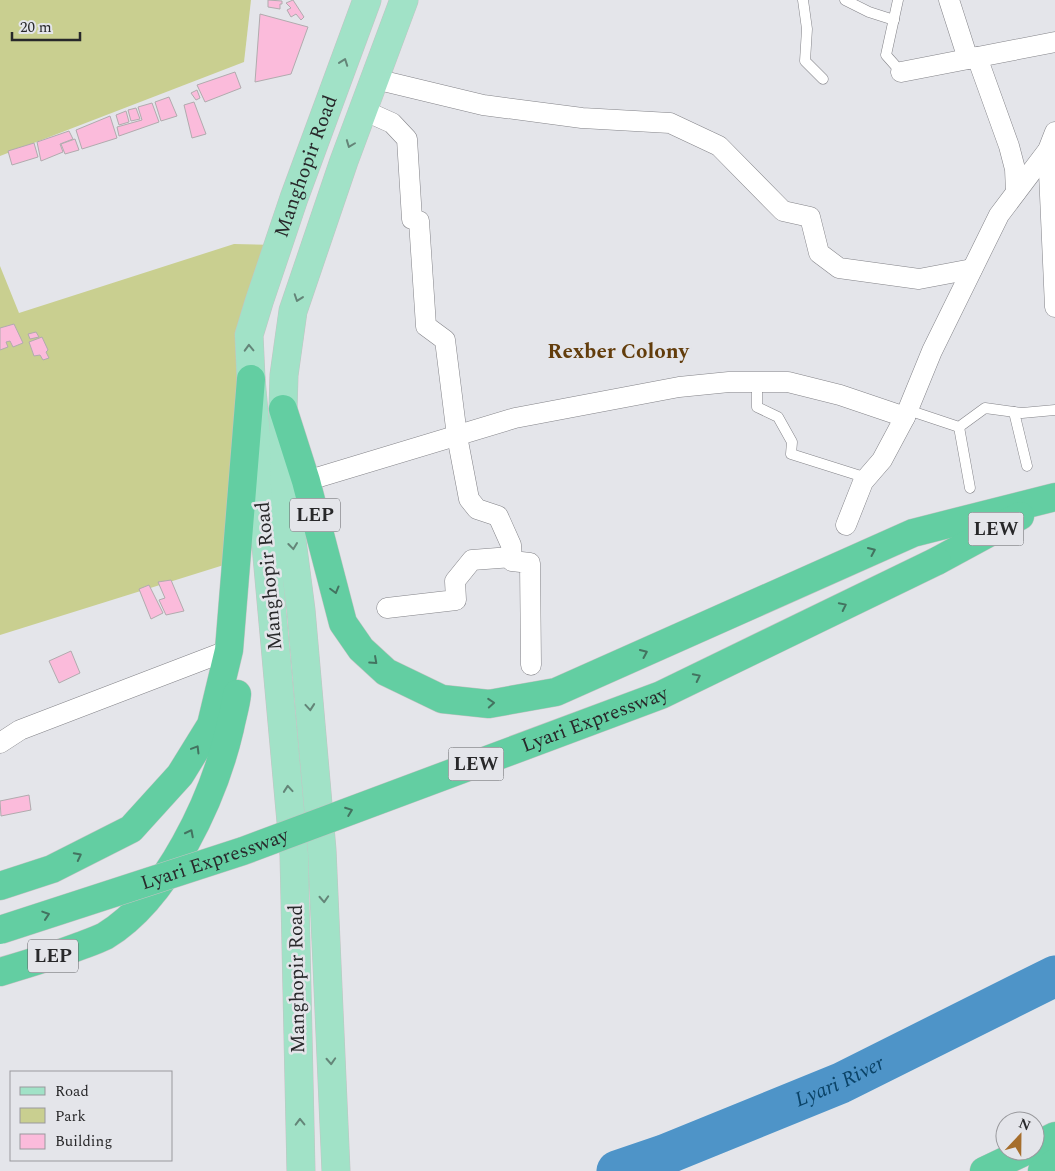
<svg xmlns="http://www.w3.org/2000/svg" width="1055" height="1171" font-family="Spectral,serif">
	<rect width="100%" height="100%" fill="#e4e5ea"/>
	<g fill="#c9cf90">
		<polygon points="0,0 251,0 244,62 0,156"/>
		<polygon points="234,244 278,245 249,335 243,559 0,635 0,266 19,313"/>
	</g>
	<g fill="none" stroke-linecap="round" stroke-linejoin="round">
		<path stroke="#4e94c8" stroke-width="41" id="s1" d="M617 1171 664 1155 841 1083 1055 976"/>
	</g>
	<g fill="#fbbbdb" stroke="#b1abae">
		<polygon points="268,0 282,1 282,4 280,4 280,9 268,7"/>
		<polygon points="293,0 304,17 301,20 296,14 291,17 287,10 291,8 286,3"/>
		<polygon points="260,14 308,27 291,74 255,82"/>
		<polygon points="235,72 241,88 205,102 197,85"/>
		<polygon points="197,90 200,98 196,100 191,93"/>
		<polygon points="169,97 177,116 161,121 155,102"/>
		<polygon points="194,102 206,134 192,138 184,105"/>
		<polygon points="152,103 159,122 119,136 117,127 142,120 138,107"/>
		<polygon points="136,108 140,119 131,121 128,110"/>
		<polygon points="126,111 129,122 119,125 116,115"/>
		<polygon points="110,116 117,138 82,149 76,130"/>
		<polygon points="69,131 73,139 60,144 63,152 41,161 37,142"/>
		<polygon points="75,139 79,150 65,154 61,144"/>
		<polygon points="34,143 38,157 12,165 8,151"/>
		<polygon points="14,324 23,343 13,347 10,341 6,342 8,347 0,350 0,328"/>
		<polygon points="36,332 39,337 30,339 28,334"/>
		<polygon points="42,337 48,350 46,352 49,358 43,360 40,355 34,356 29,342"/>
		<polygon points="171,580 184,611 166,615 159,600 165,598 158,582"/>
		<polygon points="149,585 163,613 151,619 139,589"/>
		<polygon points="71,651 80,673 59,683 49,661"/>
		<polygon points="29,795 31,810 1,816 0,801"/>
	</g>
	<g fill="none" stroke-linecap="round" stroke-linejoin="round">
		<defs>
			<g id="lane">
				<polyline points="803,0 807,29 805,61 823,79"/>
				<polyline points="845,0 869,12 894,20"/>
				<polyline points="898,0 886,55 901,72"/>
				<polyline points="757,382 757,407 778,417 792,442 791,454 867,478"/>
				<polyline points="908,410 959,427 985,408 1022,413 1055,410"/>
				<polyline points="1014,412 1027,466"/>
				<polyline points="959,427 970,488"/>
			</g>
			<g id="street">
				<polyline points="949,0 968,59"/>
				<polyline points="977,57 1009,146 1015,169 1016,192"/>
				<polyline points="901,72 1055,42"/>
				<polyline points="375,79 483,105 582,118 670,123 719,146 783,211 810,217 819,253 839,268 919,279 972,269"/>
				<polyline points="363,110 392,123 407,139 412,219 419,221 426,326 445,340 457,436 469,499 477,509 498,516 511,545 512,561 530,563 531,665"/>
				<polyline points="1048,150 1055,307"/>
				<polyline points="306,481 515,418 679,387 729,382 788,382 840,395 905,417"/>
				<polyline points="846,525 863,482 882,460 905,417 932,351 999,215 1048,150 1055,132"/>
				<polyline points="387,608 456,600 455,581 472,560 512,557"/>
				<polyline points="0,743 20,730 229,650"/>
			</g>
			<g id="primary">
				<path id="s2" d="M301 1171 294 855 251 379 249 335 259 302 294 198 367 0"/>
				<polyline points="336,1171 322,850 301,610 285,487 283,409 284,375 293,311 344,161 404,0"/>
			</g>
			<g id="highway">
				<polyline points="283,409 306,481 343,623 361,649 386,672 442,699 489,704 556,692 913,533 1055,497"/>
				<polyline points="937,561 1020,516"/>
				<polyline points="0,886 52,869 131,829 180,775 211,725 229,650 251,379"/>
				<path d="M0 972C27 964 54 956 80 946 88 943 97 940 105 936 168 898 214 797 230 728 232 717 236 705 237 694"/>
				<polyline points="1035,1146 1055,1136"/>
				<polyline points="984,1171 1026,1151"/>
				<polyline points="1042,1171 1055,1163"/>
			</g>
		</defs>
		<use href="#lane" stroke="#838388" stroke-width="11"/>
		<use href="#street" stroke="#838388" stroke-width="21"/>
		<use href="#primary" stroke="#c3c3c3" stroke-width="29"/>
		<use href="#highway" stroke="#c3c3c3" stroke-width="29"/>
		<use href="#lane" stroke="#fff" stroke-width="10"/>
		<use href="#street" stroke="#fff" stroke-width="20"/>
		<use href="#primary" stroke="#a1e2c7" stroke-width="28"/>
		<use href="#highway" stroke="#63cea2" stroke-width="28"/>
		<defs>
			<g id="highway-bridge">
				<path id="s3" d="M0 930 243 851 661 695 937 561"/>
			</g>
		</defs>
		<use href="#highway-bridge" stroke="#c3c3c3" stroke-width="29" stroke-linecap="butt"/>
		<use href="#highway-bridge" stroke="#63cea2" stroke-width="28"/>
	</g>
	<defs><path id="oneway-chevron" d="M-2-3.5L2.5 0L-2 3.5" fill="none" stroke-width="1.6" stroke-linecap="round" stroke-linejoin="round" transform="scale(1.25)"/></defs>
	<g stroke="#648578">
		<use href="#oneway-chevron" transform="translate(344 62) rotate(-70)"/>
		<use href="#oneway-chevron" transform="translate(350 144) rotate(111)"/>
		<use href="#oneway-chevron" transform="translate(298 298) rotate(109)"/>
		<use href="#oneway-chevron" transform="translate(249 348) rotate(-92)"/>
		<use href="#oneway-chevron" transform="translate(293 546) rotate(83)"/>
		<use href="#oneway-chevron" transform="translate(310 707) rotate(85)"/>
		<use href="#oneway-chevron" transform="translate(288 789) rotate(-95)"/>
		<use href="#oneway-chevron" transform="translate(324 899) rotate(87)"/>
		<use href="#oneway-chevron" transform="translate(331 1061) rotate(87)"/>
		<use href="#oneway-chevron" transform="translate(300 1122) rotate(-91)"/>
	</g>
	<g stroke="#437360">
		<use href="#oneway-chevron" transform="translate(872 551) rotate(-24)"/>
		<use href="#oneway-chevron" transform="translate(335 590) rotate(75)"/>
		<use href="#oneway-chevron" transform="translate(843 606) rotate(-26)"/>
		<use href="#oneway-chevron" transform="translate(644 653) rotate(-24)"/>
		<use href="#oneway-chevron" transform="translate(374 661) rotate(42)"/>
		<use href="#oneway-chevron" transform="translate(697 677) rotate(-26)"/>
		<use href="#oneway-chevron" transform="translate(491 703) rotate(-4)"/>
		<use href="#oneway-chevron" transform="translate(196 749) rotate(-59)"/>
		<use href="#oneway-chevron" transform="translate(349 811) rotate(-21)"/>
		<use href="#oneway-chevron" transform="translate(190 833) rotate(-63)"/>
		<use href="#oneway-chevron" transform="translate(78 856) rotate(-27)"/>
		<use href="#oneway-chevron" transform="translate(46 915) rotate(-18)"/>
	</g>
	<g text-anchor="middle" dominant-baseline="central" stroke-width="5" stroke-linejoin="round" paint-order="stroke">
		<g fill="#e4e5ea" stroke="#606164" stroke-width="1">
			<rect x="290" y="498.5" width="50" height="33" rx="4"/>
			<rect x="968.5" y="512.5" width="55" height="33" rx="4"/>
			<rect x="448.5" y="747.5" width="55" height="33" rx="4"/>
			<rect x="28" y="939.5" width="50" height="33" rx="4"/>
		</g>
		<g font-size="19" font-weight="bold" fill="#28282a">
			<text x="315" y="515">LEP</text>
			<text x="996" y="529">LEW</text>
			<text x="476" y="764">LEW</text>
			<text x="53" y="956">LEP</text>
		</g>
		<g font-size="20" fill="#28282a" stroke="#e4e5ea">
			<text stroke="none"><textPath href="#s2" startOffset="1016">Manghopir Road</textPath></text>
			<text transform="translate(269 576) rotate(-95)">Manghopir Road</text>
			<text stroke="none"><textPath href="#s3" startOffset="631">Lyari Expressway</textPath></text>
			<text stroke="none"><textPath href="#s3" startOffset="226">Lyari Expressway</textPath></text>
			<text transform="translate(297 979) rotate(-91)">Manghopir Road</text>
		</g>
		<g font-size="21" font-weight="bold" fill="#633d0c" stroke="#e4e5ea">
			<text x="618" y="352">Rexber Colony</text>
		</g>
		<g font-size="21" font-style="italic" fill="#0b4367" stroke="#e4e5ea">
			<text stroke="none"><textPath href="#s1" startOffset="240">Lyari River</textPath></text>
		</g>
	</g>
	<rect x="10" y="1071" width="162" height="90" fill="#e4e5ea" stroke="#99999d"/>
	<rect x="20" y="1087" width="25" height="8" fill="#a1e2c7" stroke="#99999d"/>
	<text x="55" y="1096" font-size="15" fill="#28282a">Road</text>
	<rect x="20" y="1108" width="25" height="15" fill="#c9cf90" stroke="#99999d"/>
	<text x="55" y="1121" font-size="15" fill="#28282a">Park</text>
	<rect x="20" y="1134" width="25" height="15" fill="#fbbbdb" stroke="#99999d"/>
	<text x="55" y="1146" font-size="15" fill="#28282a">Building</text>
	<g transform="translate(1020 1136) rotate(22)"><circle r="24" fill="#e4e5ea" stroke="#99999d"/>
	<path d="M0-4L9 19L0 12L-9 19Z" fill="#a66e2c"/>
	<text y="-8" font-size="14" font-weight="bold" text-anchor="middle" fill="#28282a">N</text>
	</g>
	<path d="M12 32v8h68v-8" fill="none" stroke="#28282a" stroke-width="2.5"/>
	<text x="20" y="32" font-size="15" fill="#28282a" stroke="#e4e5ea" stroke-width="4" paint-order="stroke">20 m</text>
</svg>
